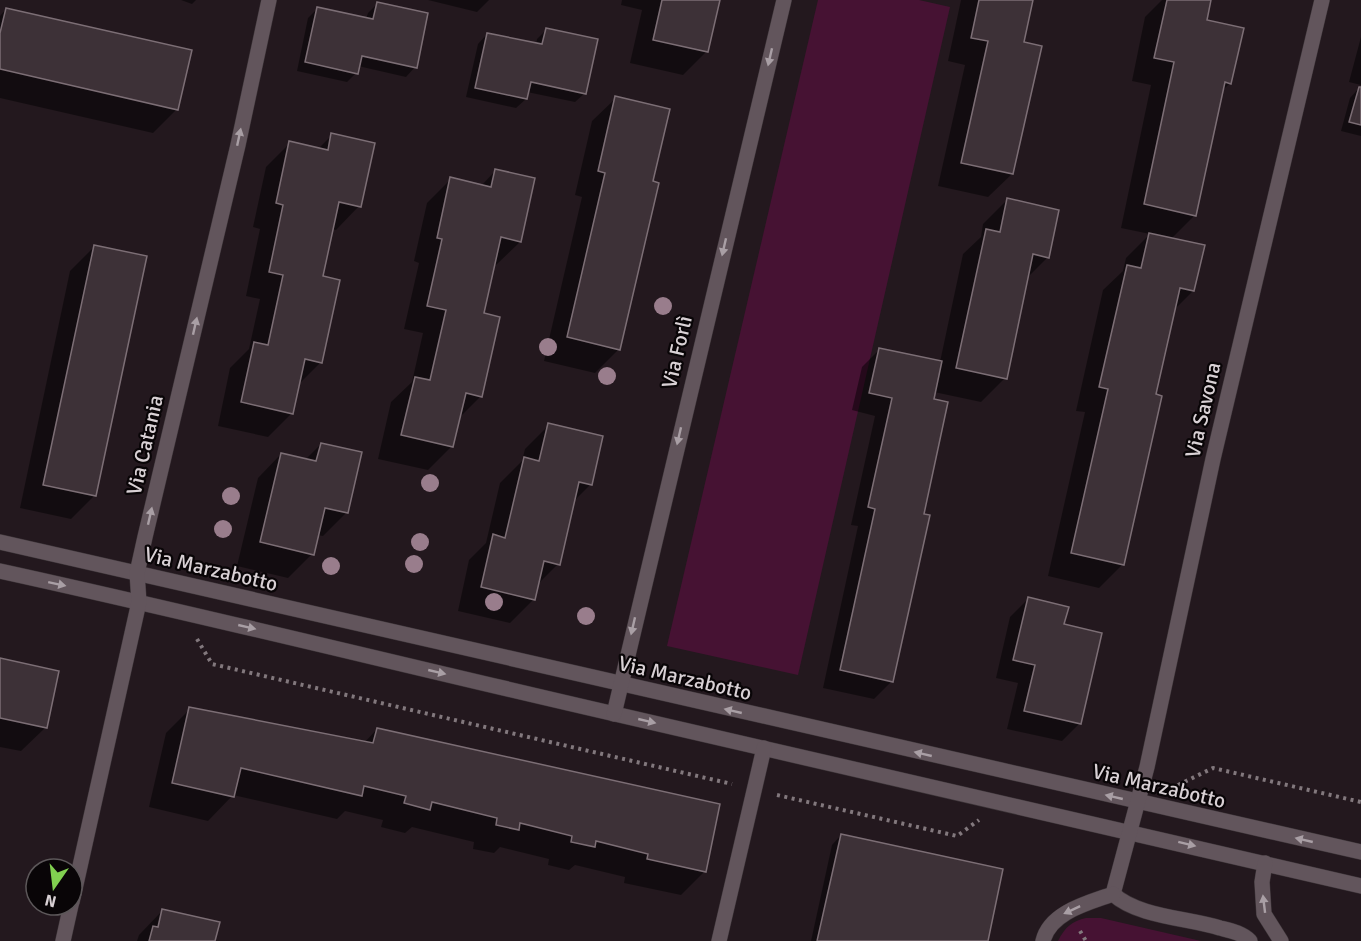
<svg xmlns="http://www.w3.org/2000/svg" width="1361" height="941" font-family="Signika,sans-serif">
	<rect width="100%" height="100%" fill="#23181e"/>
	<g fill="#461233">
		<polygon points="818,0 919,0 950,7 798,675 667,646"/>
		<path d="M1086 918H1101L1201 941H1058C1065 927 1072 921 1086 918Z"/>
	</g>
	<g fill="#0007">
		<polygon points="181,0 196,0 192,4"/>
		<polygon points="428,0 489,0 477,12"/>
		<polygon points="622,0 718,0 706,52 683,75 630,63 642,10 621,5"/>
		<polygon points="961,0 1031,0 1022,43 1012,174 988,197 938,186 965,65 948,61"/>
		<polygon points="1162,0 1202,0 1205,21 1230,83 1221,92 1195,215 1171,239 1193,291 1174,310 1154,395 1123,564 1099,588 1048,576 1085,412 1076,411 1103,290 1123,271 1126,258 1150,234 1121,228 1151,85 1132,81 1145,17"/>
		<polygon points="377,4 415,67 406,77 358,66 356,73 347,82 297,71 308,18 318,8 366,19 368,13"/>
		<polygon points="6,9 177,109 153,133 0,98 0,16"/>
		<polygon points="547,29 585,93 575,102 527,92 526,99 516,108 466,97 478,44 487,34 536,45 537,39"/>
		<polygon points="1361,37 1361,85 1349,82"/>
		<polygon points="1359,88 1361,89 1361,136 1341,131 1350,98"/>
		<polygon points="616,98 651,182 619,349 595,373 544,361 582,197 575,195 592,121"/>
		<polygon points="332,135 359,206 336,230 332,229 321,278 321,362 298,385 292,413 268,437 218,426 230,368 249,349 260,299 246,296 260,229 253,227 266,167 290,143 318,149"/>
		<polygon points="496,170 534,179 520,242 496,265 493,265 482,314 481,396 458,419 452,446 428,470 378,459 391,402 412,382 423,333 404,329 419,263 414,261 427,203 451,179 481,186"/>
		<polygon points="1007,200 1048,257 1027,278 1005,378 981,402 934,392 922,516 892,681 874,699 823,688 858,526 851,525 875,416 852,410 862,367 880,349 940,362 963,254 981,237 983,224"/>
		<polygon points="94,247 94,496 71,519 20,508 70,271"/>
		<polygon points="549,425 601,437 590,485 573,502 558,564 537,585 534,599 510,623 458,611 469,560 486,543 500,483 522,461 525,449"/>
		<polygon points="321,444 347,512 323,536 317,535 312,554 288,578 237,566 258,478 281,454 305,460"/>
		<polygon points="1028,599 1080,723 1062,741 1007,729 1018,683 996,678 1010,617"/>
		<polygon points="0,660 45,728 21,751 0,747"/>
		<polygon points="190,709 364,743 377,729 705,871 681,895 624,883 625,877 575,865 569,870 548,865 549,859 500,847 494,853 473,849 474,842 412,827 405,833 381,827 383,820 345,811 337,819 233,795 208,821 149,807 166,733"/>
		<polygon points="841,835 986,941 811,941 832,845"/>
		<polygon points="162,911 214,941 137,941 139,935"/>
	</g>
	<g fill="#3d3137" stroke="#7c6e75" stroke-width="1.5">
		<polygon points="662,0 720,0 708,52 653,40"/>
		<polygon points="979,0 1033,0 1024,42 1042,46 1013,174 961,163 988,41 971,38"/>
		<polygon points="1167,0 1211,0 1207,20 1244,28 1231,84 1225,82 1196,216 1144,204 1174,62 1154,58"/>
		<polygon points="377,2 428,13 417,68 362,56 358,74 305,62 317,7 373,19"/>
		<polygon points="6,8 192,50 178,110 0,69 0,33"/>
		<polygon points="546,28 598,39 586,94 531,82 527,99 475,88 487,33 542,44"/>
		<polygon points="1359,87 1361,87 1361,125 1349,122"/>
		<polygon points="615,96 670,109 653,181 659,183 620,350 567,337 605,173 598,171"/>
		<polygon points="331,133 375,143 361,207 339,202 323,276 340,280 322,363 305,359 293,414 241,402 254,342 268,345 283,275 269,272 283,205 276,203 289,141 328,150"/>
		<polygon points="495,169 535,178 521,242 501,237 484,313 500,317 482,397 466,393 453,447 401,435 415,377 430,380 446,310 427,306 442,239 437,238 450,177 491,187"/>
		<polygon points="1007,198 1059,210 1049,258 1033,254 1007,379 956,368 986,229 1000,232"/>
		<polygon points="1149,233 1205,245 1194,291 1180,288 1156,394 1162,396 1124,565 1071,553 1108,389 1099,387 1127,265 1141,268"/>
		<polygon points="94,245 147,256 96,496 43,485"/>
		<polygon points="879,348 942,361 934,399 948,402 924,514 930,515 893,682 840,670 875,509 868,507 892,398 869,393"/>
		<polygon points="548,423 603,436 592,485 579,482 560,565 544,561 535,600 481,587 493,534 505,538 524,457 539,461"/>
		<polygon points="321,443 362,452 348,513 325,508 314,555 260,542 281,453 316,461"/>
		<polygon points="1028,597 1069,607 1064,624 1102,633 1081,724 1024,711 1035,665 1013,660"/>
		<polygon points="0,658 59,671 47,728 0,718"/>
		<polygon points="189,707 373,743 377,728 720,804 706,872 647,859 648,854 596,841 595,847 571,842 572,836 520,823 519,830 496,825 497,818 432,802 430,810 404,803 406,796 364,786 362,796 241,768 234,797 172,783"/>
		<polygon points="841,834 1003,869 988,941 817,941"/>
		<polygon points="162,909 220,922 215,941 149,941 153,926 158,927"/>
	</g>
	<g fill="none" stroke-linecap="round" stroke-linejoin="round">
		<defs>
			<g id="minor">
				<polyline points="0,542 1361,852"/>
				<path d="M0 571C206 616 410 667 615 714 864 771 1113 827 1361 886"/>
				<polyline points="614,714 784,0"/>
				<polyline points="1265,863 1262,882 1264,914 1281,941"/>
				<polyline points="1113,894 1147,767 1213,459 1322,0"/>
				<path d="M1113 894C1138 917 1188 918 1220 928 1232 931 1242 933 1250 941"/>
				<polyline points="72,902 139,602 137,573 145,537 238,145 269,0"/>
				<polyline points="63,941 71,905"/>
				<polyline points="719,941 764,748"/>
				<path d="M1043 941C1050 912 1088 903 1113 894"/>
			</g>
		</defs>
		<use href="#minor" stroke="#3d3539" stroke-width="16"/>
		<g stroke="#82787d" stroke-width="4" stroke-dasharray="3 4.5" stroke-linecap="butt">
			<polyline points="197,639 212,664 732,784"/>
			<polyline points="1178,785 1213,768 1361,802"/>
			<polyline points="777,795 957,836 979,820"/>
			<polyline points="1080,931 1086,941"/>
		</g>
		<use href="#minor" stroke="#62555c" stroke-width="15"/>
	</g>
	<g fill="#997d8c">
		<circle cx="663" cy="306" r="9"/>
		<circle cx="548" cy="347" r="9"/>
		<circle cx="607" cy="376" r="9"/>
		<circle cx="430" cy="483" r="9"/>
		<circle cx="231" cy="496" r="9"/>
		<circle cx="223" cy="529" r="9"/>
		<circle cx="420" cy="542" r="9"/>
		<circle cx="414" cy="564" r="9"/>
		<circle cx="331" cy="566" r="9"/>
		<circle cx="494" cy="602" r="9"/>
		<circle cx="586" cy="616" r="9"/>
	</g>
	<defs><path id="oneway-solid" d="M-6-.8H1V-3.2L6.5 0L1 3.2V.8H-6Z" transform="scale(1.5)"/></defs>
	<g fill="#a99fa5">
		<use href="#oneway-solid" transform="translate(770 57) rotate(103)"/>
		<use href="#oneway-solid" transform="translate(239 137) rotate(-78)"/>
		<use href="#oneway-solid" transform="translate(724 247) rotate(103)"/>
		<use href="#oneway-solid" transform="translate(195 326) rotate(-77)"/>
		<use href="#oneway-solid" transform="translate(679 436) rotate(103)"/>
		<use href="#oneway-solid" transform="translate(150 516) rotate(-77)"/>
		<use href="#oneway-solid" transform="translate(57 584) rotate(12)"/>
		<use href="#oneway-solid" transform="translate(633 626) rotate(103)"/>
		<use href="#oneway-solid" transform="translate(247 627) rotate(13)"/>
		<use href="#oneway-solid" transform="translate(437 672) rotate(13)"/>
		<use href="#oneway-solid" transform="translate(733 711) rotate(-167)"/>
		<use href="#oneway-solid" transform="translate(647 721) rotate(13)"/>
		<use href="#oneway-solid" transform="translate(923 754) rotate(-167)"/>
		<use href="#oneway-solid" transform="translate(1114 797) rotate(-167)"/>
		<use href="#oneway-solid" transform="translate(1304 840) rotate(-167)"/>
		<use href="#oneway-solid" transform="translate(1187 844) rotate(14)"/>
		<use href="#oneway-solid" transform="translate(1264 904) rotate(-97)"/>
		<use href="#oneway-solid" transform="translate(1072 910) rotate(155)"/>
	</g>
	<g text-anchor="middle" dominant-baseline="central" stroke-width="4.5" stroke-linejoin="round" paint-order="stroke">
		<g font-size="21" fill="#d9d1d5" stroke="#090507">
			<text transform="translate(677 352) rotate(-77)">Via Forlì</text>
			<text transform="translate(1203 410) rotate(-77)">Via Savona</text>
			<text transform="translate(145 445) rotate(-77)">Via Catania</text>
			<text transform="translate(211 569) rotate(13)">Via Marzabotto</text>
			<text transform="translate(685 678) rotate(13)">Via Marzabotto</text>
			<text transform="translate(1159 786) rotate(13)">Via Marzabotto</text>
		</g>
	</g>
	<g transform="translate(54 887) rotate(194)"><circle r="28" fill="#090507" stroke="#5c5759" stroke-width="1.5"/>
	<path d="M0-4.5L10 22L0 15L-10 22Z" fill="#81d050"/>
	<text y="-9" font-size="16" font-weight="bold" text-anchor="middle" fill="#d9d1d5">N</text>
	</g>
</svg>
